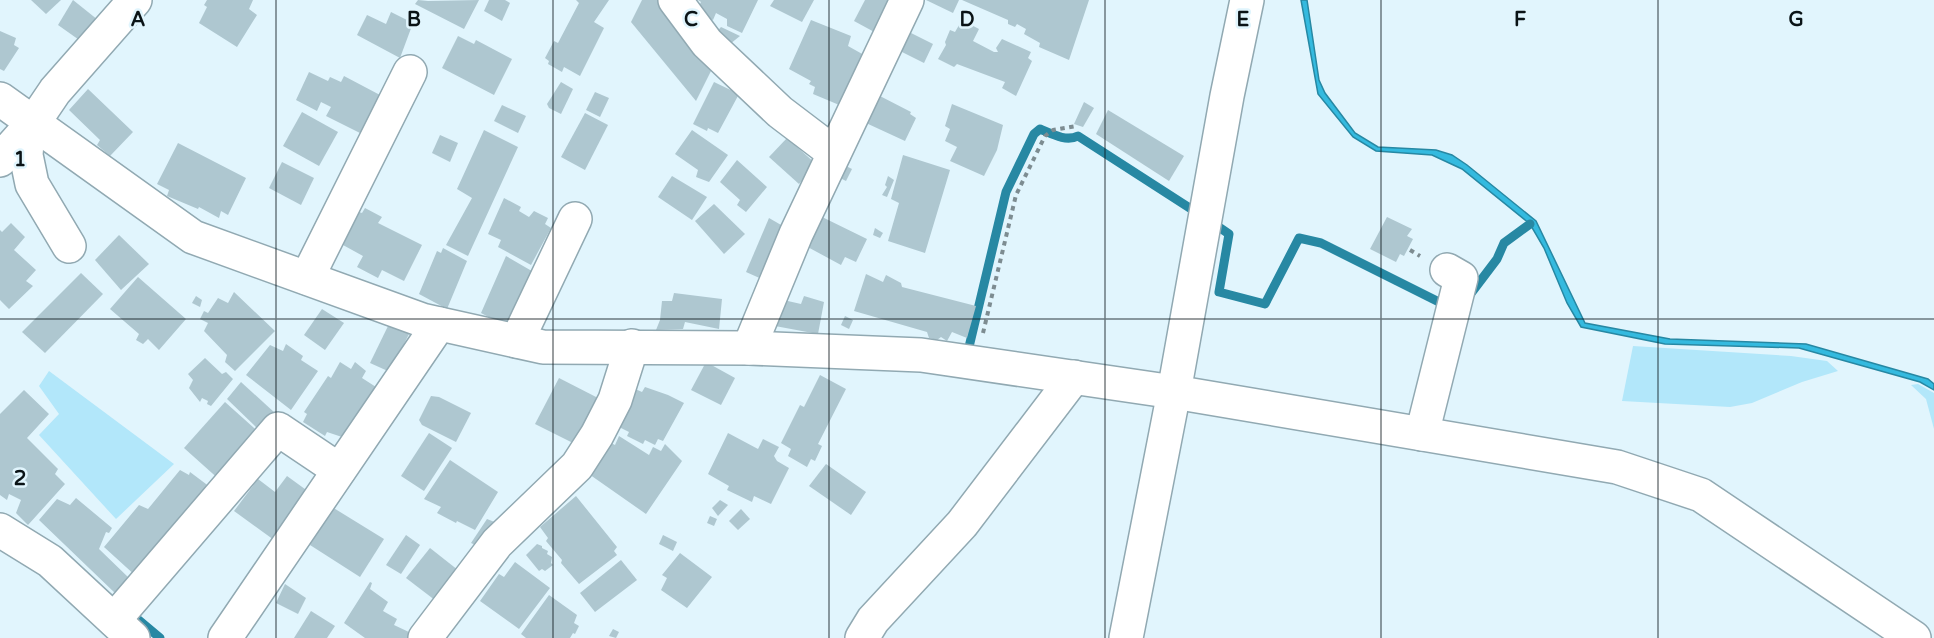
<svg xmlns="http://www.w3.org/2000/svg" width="1934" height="638" font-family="'Varela Round',sans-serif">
	<rect width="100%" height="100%" fill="#e1f5fd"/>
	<g fill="#b2e7fa">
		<polygon points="1633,346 1791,356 1827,361 1838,371 1802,382 1752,403 1730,407 1622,401"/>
		<polygon points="49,371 174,464 116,519 39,435 59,414 39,386"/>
		<polygon points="1918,384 1934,393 1934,429 1926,399 1911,385"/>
	</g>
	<polygon fill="#34badf" stroke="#2788a3" stroke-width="1.5" points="1301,0 1307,0 1319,80 1325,93 1355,133 1378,147 1436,150 1452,155 1467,165 1536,221 1585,323 1670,339 1806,344 1928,379 1934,384 1934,390 1920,382 1799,348 1665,344 1581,327 1567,303 1544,248 1530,224 1462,169 1432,155 1376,151 1353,137 1318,94"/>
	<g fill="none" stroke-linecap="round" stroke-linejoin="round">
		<g stroke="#2788a3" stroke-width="9">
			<polyline points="1210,221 1229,234 1219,292 1265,304 1299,238 1321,243 1443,304 1448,303"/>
			<polyline points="1469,296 1497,259 1504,243 1530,224"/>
			<path d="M969 347 1006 192 1034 134 1040 129C1052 134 1066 142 1078 136L1199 214"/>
			<polyline points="129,612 160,638"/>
		</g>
	</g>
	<g fill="#aec7d0">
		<polygon points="31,0 61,0 46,14"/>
		<polygon points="73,0 98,20 82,42 58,25"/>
		<polygon points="207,0 253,0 249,9 257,15 237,47 199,23 207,7 204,5"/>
		<polygon points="418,0 428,1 479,0 464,29 415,4"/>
		<polygon points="489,0 505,0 510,3 502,21 484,11"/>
		<polygon points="576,0 609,0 594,22 604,28 580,76 564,67 562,72 548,64 549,61 545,58 554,41 558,43 579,3"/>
		<polygon points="642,0 659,0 714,65 696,101 631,22"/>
		<polygon points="698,0 758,0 742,33 727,26 727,19 716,13 713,20 696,12 701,2"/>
		<polygon points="774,0 814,0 802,22 770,6"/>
		<polygon points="865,0 895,0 878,34 854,21"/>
		<polygon points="926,0 959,0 953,13"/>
		<polygon points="962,0 1089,0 1069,60 1039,47 1040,43 1024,34 1026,29 1017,24 1015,27 1008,24 1008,20"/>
		<polygon points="391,12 413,23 400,58 357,35 367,15 386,24"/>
		<polygon points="811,20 851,36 848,46 864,55 844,107 813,94 815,87 809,84 811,81 789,69"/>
		<polygon points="962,20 979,29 973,41 994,52 998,52 996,48 1002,39 1031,52 1028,58 1032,61 1016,96 1002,88 1005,82 957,64 954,67 938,59 946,45 945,42 950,30 955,32"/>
		<polygon points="721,27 740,36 725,48 714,35"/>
		<polygon points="903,29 933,44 924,63 894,48"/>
		<polygon points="0,31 16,38 14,45 19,48 4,71 0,69"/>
		<polygon points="458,36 474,44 476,40 512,59 494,95 442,68"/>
		<polygon points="309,72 328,81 330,77 341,82 344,76 380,95 362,134 326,116 331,107 321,102 317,111 296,100"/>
		<polygon points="561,82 573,89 561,114 549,108 547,104"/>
		<polygon points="714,82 739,94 718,133 708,128 707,131 693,124"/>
		<polygon points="88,89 133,132 110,156 97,145 100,140 69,110"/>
		<polygon points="595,92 609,98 600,117 586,110"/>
		<polygon points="878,95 911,112 910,114 916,118 905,141 866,123"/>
		<polygon points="1084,102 1094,108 1083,127 1074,124"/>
		<polygon points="952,104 1003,125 997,150 984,176 950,161 957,147 945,141 950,129 945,126"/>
		<polygon points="502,105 526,116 518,133 494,121"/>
		<polygon points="1108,110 1184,156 1169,181 1096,134"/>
		<polygon points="302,112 338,132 319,166 283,146"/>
		<polygon points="585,113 608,125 585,170 561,157"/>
		<polygon points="484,130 518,147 468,256 446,245 472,198 457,189"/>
		<polygon points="692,130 728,155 709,182 696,177 698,170 675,154"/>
		<polygon points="440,135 458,143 450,162 432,153"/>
		<polygon points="787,138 816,164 799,184 769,157"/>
		<polygon points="178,143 246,178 228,215 221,211 219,218 199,207 198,209 167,196 169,190 157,184"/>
		<polygon points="903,155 950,170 925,253 888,241 899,203 891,199"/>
		<polygon points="737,160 767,187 746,212 737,205 740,200 720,182"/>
		<polygon points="282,162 314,178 301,205 269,188"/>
		<polygon points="844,165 852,169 846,181 838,177"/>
		<polygon points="672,176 707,197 692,220 658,197"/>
		<polygon points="888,176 894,180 887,197 882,195 887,187 885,185"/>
		<polygon points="504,198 521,207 519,211 529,217 534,211 548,218 545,224 551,228 531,265 498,247 501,240 488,234"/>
		<polygon points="714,204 745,234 724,254 695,221"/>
		<polygon points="365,208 382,217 378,223 422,245 404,281 382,270 378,278 357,267 363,256 343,245 359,212 362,213"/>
		<polygon points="818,215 867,239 856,262 845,257 841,265 804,245"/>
		<polygon points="1387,217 1412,229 1407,236 1413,239 1404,256 1400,254 1396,262 1370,249"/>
		<polygon points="769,218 788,229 764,280 746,272"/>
		<polygon points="11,223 25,237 14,250 36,270 26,281 33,286 9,309 0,300 0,230 2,232"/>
		<polygon points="875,228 883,233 880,238 873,235"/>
		<polygon points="119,235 149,264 121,290 95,260"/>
		<polygon points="443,248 467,261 447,309 419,294 437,251 441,253"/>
		<polygon points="506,256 537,274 512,325 505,321 504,325 481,313"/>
		<polygon points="81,273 103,294 45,353 22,332"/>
		<polygon points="866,274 883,282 886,275 901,283 902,287 976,306 967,338 952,332 947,341 941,337 937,340 929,338 927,332 854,311"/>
		<polygon points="138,277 186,319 159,350 148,339 143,344 136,340 139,334 110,309"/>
		<polygon points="234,292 275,331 235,371 225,362 227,355 204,331 208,323 200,319 204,311 208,313 218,298 228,303"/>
		<polygon points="674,293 722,299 719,329 685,322 683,329 656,330 660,320 662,301 672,301"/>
		<polygon points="196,296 202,300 200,307 192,303"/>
		<polygon points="804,296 824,302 818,334 775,326 779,299 801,304"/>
		<polygon points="322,309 344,323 325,350 304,335"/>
		<polygon points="845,316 853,320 849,329 841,325"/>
		<polygon points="389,324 409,334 390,372 370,363"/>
		<polygon points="286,344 303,356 301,360 318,371 291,410 246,375 270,345 283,351"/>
		<polygon points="205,358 222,374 226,372 233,379 211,406 207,404 208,401 202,398 200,402 189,388 193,380 188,374"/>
		<polygon points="340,362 351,369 355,362 366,371 362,378 376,387 342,437 327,432 325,436 303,422 307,414 304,412 328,376 331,378"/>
		<polygon points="706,362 735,378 721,405 691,390"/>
		<polygon points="820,375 846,389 818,444 822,446 815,461 811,459 807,467 788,456 791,449 781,443 800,405 804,407"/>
		<polygon points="559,378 600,399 577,445 535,424"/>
		<polygon points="241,382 275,413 258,429 227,399"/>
		<polygon points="645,387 668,395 684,403 663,441 658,439 655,445 645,440 643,444 627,436 629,432 615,425 633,388 642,392"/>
		<polygon points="24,390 49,414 27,438 58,469 55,474 65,484 28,525 16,513 21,500 9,494 7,500 0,495 0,414"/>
		<polygon points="431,396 439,397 471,413 456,442 422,425 419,420"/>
		<polygon points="225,402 263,436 222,482 184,448"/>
		<polygon points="429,433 452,448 424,491 401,476"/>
		<polygon points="728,433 758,449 763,439 779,447 774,456 777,461 789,468 771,504 754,496 752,502 727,490 729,486 708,474"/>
		<polygon points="619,436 649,455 653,447 661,451 665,444 682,461 646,514 586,472 605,440 615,445"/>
		<polygon points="450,460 498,492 475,530 457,521 456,523 437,513 441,507 424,499"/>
		<polygon points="826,464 866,492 851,515 809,486"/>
		<polygon points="180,470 189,475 190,472 210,487 137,577 104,547 139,505 148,509"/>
		<polygon points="287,476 309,492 274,540 234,511 258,479 275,492"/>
		<polygon points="576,496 617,547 614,551 617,555 579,584 561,563 562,560 546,541 548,538 540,527"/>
		<polygon points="76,498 112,528 109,533 106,532 99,549 129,578 116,594 39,520 57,499 70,505"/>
		<polygon points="720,500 728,505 718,516 712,508"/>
		<polygon points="332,507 384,539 360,577 310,545"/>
		<polygon points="741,509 750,519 738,530 729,521"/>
		<polygon points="710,516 717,519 714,526 707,523"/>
		<polygon points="487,519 497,523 482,548 471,543"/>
		<polygon points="406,535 420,545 401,574 386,565"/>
		<polygon points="663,535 677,542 673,551 659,544"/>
		<polygon points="537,544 542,546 542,548 548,551 547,554 552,557 551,563 553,565 545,571 542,569 539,571 526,555"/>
		<polygon points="430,548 463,574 440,604 406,578"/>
		<polygon points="680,553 712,577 687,608 661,590 667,578 662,575"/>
		<polygon points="621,560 637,580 595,612 580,593"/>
		<polygon points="515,562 550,588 519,629 480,601 499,574 504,577"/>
		<polygon points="370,582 372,583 370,589 388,602 383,611 397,619 394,625 411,633 408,638 365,638 344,623"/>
		<polygon points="285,584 306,598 298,614 276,603"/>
		<polygon points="549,595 577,615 574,623 579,626 575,634 573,633 570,638 526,638 521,634"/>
		<polygon points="311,611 335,626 327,638 294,638"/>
		<polygon points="613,629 619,632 616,638 609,636"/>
	</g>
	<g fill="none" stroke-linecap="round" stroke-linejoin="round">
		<defs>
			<g id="minor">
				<polyline points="675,0 707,43 780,112 834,153"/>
				<polyline points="0,99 193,237 422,320 543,347 749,348 921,355 1174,392 1617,467 1701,495 1914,638"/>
				<polyline points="28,130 26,155 32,184 69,246"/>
				<polyline points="0,160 34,122 55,91 135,0"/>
				<polyline points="307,278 410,72"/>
				<polyline points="517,341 575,219"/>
				<polyline points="749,348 796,234 907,0"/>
				<polyline points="1422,434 1461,278 1447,270"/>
				<polyline points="0,530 50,561 133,638"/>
				<polyline points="114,620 278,429 339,470"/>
				<polyline points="225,638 439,324"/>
				<polyline points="425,638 497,543 577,466 597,435 615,400 632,346"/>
				<polyline points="862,638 873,620 962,524 1074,377"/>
				<polyline points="1126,638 1174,392 1227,96 1247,0"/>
			</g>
		</defs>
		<use href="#minor" stroke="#91a9b2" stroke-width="36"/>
		<g stroke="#7d8c91" stroke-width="4" stroke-dasharray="4.5 4.5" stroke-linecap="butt">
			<polyline points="1410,250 1420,256"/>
			<polyline points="983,333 1016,195 1045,136 1053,130 1077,126"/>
		</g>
		<use href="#minor" stroke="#fff" stroke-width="33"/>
	</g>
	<path fill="none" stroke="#0a1316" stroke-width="1.5" stroke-opacity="0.55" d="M276 0V638M553 0V638M829 0V638M1105 0V638M1381 0V638M1658 0V638M0 319H1934"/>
	<g font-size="20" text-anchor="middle" font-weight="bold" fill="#0a1316" stroke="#e1f5fd" stroke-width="5" stroke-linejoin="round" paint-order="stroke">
		<text x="138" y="26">A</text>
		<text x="414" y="26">B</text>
		<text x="691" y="26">C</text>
		<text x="967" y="26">D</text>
		<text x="1243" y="26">E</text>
		<text x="1520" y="26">F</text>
		<text x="1796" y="26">G</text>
		<text x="20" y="166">1</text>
		<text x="20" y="485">2</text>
	</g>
</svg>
